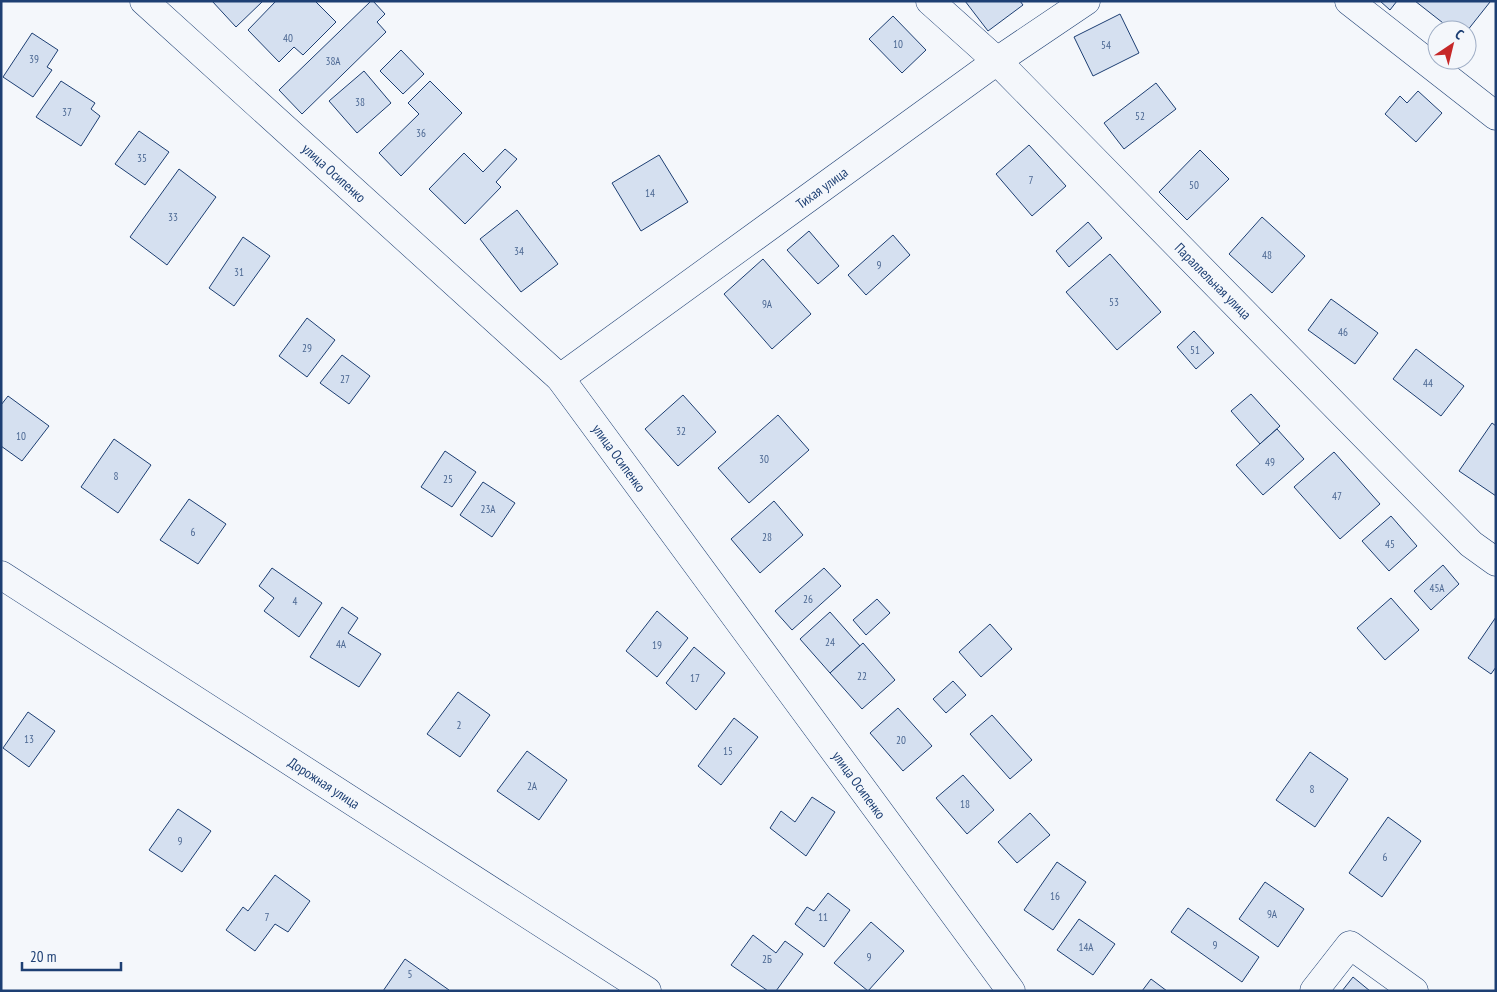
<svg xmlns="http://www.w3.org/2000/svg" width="1497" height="992" font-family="'PT Sans Narrow',sans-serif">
	<rect width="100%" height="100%" fill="#f4f7fb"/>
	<g fill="#d5e0f0" stroke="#1d3f73">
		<polygon points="212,1 263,1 236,27"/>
		<polygon points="276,1 315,1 336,22 303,55 294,47 279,62 248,30"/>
		<polygon points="371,1 373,1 385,14 377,22 386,32 302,114 279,90"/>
		<polygon points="965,1 1020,1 1023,5 988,31"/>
		<polygon points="1380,1 1397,1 1390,10"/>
		<polygon points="1415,1 1489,1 1490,2 1467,31 1467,30 1452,30"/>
		<polygon points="1120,14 1139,53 1093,76 1074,37"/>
		<polygon points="893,16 926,50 902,73 869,39"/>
		<polygon points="32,33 58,50 47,67 52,70 33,97 3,77"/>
		<polygon points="401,50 424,74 403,94 380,71"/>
		<polygon points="364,71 391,103 357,133 329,101"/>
		<polygon points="61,81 95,103 91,109 100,116 81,146 36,117"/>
		<polygon points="430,81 462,113 401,176 379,153 419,114 408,103"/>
		<polygon points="1156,83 1176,109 1124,149 1104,123"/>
		<polygon points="1418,91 1442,113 1416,142 1385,114 1400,96 1407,103"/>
		<polygon points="139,131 169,152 145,185 115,164"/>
		<polygon points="1029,145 1066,186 1032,216 996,174"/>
		<polygon points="505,149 517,159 496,182 501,187 465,224 429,189 464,153 483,172"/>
		<polygon points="1200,150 1229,179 1187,220 1159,192"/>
		<polygon points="659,155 688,202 641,231 612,183"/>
		<polygon points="179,169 216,197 167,265 130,237"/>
		<polygon points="517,210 558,264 521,292 480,239"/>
		<polygon points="1262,217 1305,256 1272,293 1229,254"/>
		<polygon points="1088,222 1102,238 1069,267 1056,251"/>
		<polygon points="809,231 839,266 818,284 787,250"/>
		<polygon points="893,235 910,255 866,295 848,275"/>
		<polygon points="243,237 270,256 234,306 209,288"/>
		<polygon points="1110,254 1161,312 1117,350 1066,292"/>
		<polygon points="763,259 811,314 772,349 724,294"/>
		<polygon points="1331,299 1378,333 1355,364 1308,330"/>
		<polygon points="307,318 335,340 307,377 279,356"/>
		<polygon points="1194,331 1214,353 1196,369 1177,347"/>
		<polygon points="1416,349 1464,386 1441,416 1393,379"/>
		<polygon points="342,355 370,376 349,404 320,383"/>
		<polygon points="1251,394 1280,426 1260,444 1231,411"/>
		<polygon points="683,395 716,432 678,466 645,429"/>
		<polygon points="8,396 49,426 22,461 1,446 1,405"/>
		<polygon points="778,415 809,450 749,503 718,468"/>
		<polygon points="1492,423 1496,426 1496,496 1459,471"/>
		<polygon points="1277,429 1304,459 1263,495 1236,465"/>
		<polygon points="114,439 151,465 118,513 81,487"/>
		<polygon points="445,451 476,472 452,507 421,487"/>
		<polygon points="1334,452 1380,504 1340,539 1294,487"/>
		<polygon points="483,482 515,503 492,537 460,515"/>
		<polygon points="189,499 226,524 198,564 160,540"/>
		<polygon points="774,501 803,535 760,573 731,539"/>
		<polygon points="1391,516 1417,546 1389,571 1362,541"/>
		<polygon points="1443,565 1459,584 1431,610 1414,591"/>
		<polygon points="272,568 322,603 299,637 264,611 274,598 259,586"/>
		<polygon points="824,568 841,586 792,630 775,611"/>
		<polygon points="1391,598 1419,630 1385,660 1357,628"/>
		<polygon points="877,599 890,613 866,635 853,620"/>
		<polygon points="342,607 358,618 348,633 381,654 359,687 310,657"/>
		<polygon points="657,611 688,638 657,677 626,651"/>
		<polygon points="830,612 860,646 830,673 800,639"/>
		<polygon points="1496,617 1496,667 1491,674 1468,658"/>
		<polygon points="990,624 1012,649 981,677 959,652"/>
		<polygon points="863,643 895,680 862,709 830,673"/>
		<polygon points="694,647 725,673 696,710 666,683"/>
		<polygon points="953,681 966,695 946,713 933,699"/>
		<polygon points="458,692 490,715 460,757 427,734"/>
		<polygon points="898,708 932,746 903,771 870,733"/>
		<polygon points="28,712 55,731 29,767 3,748"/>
		<polygon points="992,715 1032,760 1010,779 970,734"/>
		<polygon points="734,718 758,737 721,785 698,766"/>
		<polygon points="527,751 567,780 539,820 497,791"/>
		<polygon points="1310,752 1348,779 1315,827 1276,800"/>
		<polygon points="963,775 994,810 967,834 936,798"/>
		<polygon points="812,797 835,812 806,856 770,828 781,811 795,822"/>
		<polygon points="178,809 211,831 182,872 149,850"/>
		<polygon points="1030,813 1050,835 1017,863 998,842"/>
		<polygon points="1388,817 1421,841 1382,897 1349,873"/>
		<polygon points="1057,862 1086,882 1053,930 1024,910"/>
		<polygon points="275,875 310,901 288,932 275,924 255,951 226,930 243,907 248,911"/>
		<polygon points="1265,882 1304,909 1278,947 1239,919"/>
		<polygon points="828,893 850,910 824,947 795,924 807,907 814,911"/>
		<polygon points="1188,908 1259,957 1242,982 1171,932"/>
		<polygon points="1079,919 1115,944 1093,975 1057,950"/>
		<polygon points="871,922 904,951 868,991 834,963"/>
		<polygon points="753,935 776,953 785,941 803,954 776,991 768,991 731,965"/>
		<polygon points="405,959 449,990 448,991 383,991"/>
		<polygon points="1353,977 1370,991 1342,991"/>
		<polygon points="1151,979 1167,991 1142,991"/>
	</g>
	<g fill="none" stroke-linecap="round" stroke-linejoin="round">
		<defs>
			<g id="minor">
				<polyline points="144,1 560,378 1011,991"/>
				<polyline points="930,1 997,61 1471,544 1496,562"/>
				<polyline points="1349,1 1496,116"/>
				<polyline points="560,378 997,61 1086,1"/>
				<polyline points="1314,991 1350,945 1414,991"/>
			</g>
			<polyline id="major" points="1,575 647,991"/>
		</defs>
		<use href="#minor" stroke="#1d3f73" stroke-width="29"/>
		<use href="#major" stroke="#1d3f73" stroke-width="29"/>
		<use href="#minor" stroke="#f4f7fb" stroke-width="28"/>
		<use href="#major" stroke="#f4f7fb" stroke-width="28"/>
	</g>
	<g text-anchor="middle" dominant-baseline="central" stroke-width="4" stroke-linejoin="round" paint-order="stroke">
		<g font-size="11" fill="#4b6792">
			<text x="288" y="38">40</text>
			<text x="898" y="44">10</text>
			<text x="1106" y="45">54</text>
			<text x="34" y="59">39</text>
			<text x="333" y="61">38А</text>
			<text x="360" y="102">38</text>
			<text x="67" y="112">37</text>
			<text x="1140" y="116">52</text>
			<text x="421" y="133">36</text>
			<text x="142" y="158">35</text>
			<text x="1031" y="180">7</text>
			<text x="1194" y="185">50</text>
			<text x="650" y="193">14</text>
			<text x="173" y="217">33</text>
			<text x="519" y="251">34</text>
			<text x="1267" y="255">48</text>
			<text x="879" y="265">9</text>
			<text x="239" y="272">31</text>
			<text x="1114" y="302">53</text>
			<text x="767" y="304">9А</text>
			<text x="1343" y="332">46</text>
			<text x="307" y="348">29</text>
			<text x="1195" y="350">51</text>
			<text x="345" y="379">27</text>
			<text x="1428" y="383">44</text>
			<text x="681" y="431">32</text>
			<text x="21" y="436">10</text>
			<text x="764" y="459">30</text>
			<text x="1270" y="462">49</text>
			<text x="116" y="476">8</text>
			<text x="448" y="479">25</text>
			<text x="1337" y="496">47</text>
			<text x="488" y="509">23А</text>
			<text x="193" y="532">6</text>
			<text x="767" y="537">28</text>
			<text x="1390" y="544">45</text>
			<text x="1437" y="588">45А</text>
			<text x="808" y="599">26</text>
			<text x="295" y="601">4</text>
			<text x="830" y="642">24</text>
			<text x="341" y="644">4А</text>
			<text x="657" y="645">19</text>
			<text x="862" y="676">22</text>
			<text x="695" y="678">17</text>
			<text x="459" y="725">2</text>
			<text x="29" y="739">13</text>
			<text x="901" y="740">20</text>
			<text x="728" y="751">15</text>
			<text x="532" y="786">2А</text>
			<text x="1312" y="789">8</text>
			<text x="965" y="804">18</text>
			<text x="180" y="841">9</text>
			<text x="1385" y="857">6</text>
			<text x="1055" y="896">16</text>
			<text x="1272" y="914">9А</text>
			<text x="267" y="917">7</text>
			<text x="823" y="917">11</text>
			<text x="1215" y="945">9</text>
			<text x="1086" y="947">14А</text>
			<text x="869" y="957">9</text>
			<text x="767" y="959">2Б</text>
			<text x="410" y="974">5</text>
		</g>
		<g font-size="14" fill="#1d3f73" stroke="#f4f7fb">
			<text transform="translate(334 173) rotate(42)">улица Осипенко</text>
			<text transform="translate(822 188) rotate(-36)">Тихая улица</text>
			<text transform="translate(1213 281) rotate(45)">Параллельная улица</text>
			<text transform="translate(619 458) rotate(54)">улица Осипенко</text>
			<text transform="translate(324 783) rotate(33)">Дорожная улица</text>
			<text transform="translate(859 785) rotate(54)">улица Осипенко</text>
		</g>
	</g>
	<rect width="1497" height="992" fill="none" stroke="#1d3f73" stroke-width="5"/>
	<g transform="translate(1452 45) rotate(35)"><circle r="24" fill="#f4f7fb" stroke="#9eadc5"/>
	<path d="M0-4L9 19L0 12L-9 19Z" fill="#c62828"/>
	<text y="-8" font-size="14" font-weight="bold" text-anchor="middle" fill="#1d3f73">С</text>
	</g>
	<path d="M22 962v8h99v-8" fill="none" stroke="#1d3f73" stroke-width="2.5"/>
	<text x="30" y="962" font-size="15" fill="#1d3f73" stroke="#f4f7fb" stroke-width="4" paint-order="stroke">20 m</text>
</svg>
